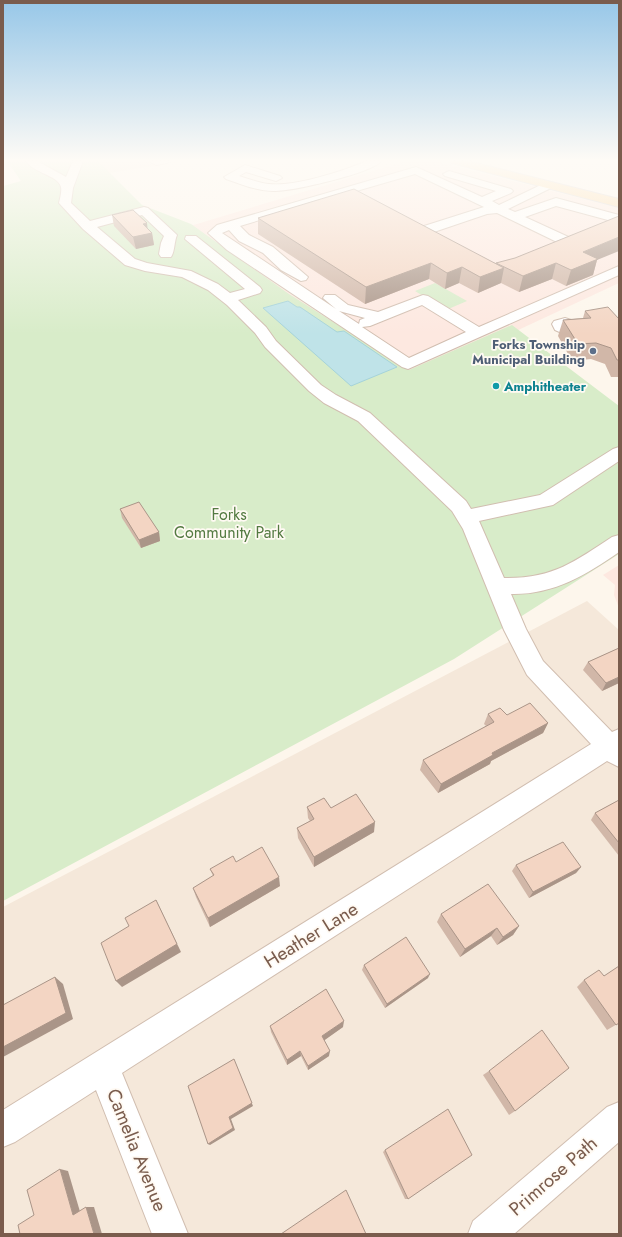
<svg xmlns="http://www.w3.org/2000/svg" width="622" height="1237" font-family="Jost,sans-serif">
	<rect width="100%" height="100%" fill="#fdf6ec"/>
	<g fill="#f5e8da">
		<polygon points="89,161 183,161 103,174"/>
		<polygon points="587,601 619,630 619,1234 3,1234 3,907"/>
	</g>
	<g fill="#fde8e0">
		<polygon points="406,161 435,161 619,208 619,283 411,380 177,230"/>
		<polygon points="619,565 619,608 614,595 615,585 603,575"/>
	</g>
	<g fill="#d8ecc9">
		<polygon points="7,161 98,161 142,205 191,224 289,294 409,370 512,325 619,406 619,554 454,659 3,901 3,186 21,181"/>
		<polygon points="435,283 467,301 446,310 415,291"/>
	</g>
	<polygon fill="#bfe3e8" stroke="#a5d3da" points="288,301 297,307 300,307 337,332 344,331 397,367 351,386 263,308"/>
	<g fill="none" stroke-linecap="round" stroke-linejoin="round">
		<defs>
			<g id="minor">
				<path d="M26 161H37L66 177 73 161H83L73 188 71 203 90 221 144 207 148 208 177 235C174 242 175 251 171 257H161L159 254 161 243 164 236 142 215 97 227 135 259 147 263 191 271 218 284 230 293 245 289 185 239 186 236H196L260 287 262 290 260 293 238 300 266 327 276 341 321 385 336 395 370 413 466 501 471 509 540 495 613 449 619 447V461L553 505 479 521 504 578C552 579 574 562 612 537L619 535V552C586 575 553 595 511 594L526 629 543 661 612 732 619 729V767L607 761 122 1073 188 1234H152L96 1090 15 1142 3 1147V1110L591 744 527 675 504 630 463 529 452 511 358 421 324 403 309 391 265 347 255 333 227 305 208 290 182 277 145 271 125 265 83 229 59 203C60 198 62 192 61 187 58 175 33 173 26 161Z"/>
				<polygon points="149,161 168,161 167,163 156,165"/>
				<path d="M367 161H381C373 173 290 192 273 191 257 191 241 184 226 179L224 177 245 165 280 176 282 178 276 181 246 172 239 176C249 179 259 183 269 184 294 187 344 171 367 161Z"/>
				<path d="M416 167 482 197 496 191 445 176 443 174 449 171 511 189 513 191 511 193 492 201 499 205 545 183H553L555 185 553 187 508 209 515 212 556 198 619 215V223L556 206 525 217 575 240 576 243 575 246 511 272 494 275 342 195 240 226 249 235 273 247 308 277 306 280 301 281 281 270 263 253 239 241 229 230 222 233 336 309 323 298 325 295H335L348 305 378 312 423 295 428 296 479 327 619 266V275L408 369 402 367 227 250 208 233 217 225ZM415 174 484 207 421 227 353 192ZM497 213 559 243 496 267 431 233 487 214ZM422 305 466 332 409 358 362 327 370 326ZM339 311 365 318 360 320 359 324Z"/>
				<path d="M565 318 577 322 579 328C574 337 563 334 555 330L552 324 554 321Z"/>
				<polygon points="619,1102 619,1142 514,1234 468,1234 473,1221 607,1107"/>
			</g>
			<polygon id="major" points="451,161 468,161 619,199 619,207 452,163"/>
		</defs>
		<use href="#minor" stroke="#d1beb0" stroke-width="2"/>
		<use href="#major" stroke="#dad1cd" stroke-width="2"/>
		<use href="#minor" fill="#fff" fill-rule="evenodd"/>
		<use href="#major" fill="#fbd9a5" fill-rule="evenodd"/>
	</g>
	<g fill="#d1b7a8">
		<polygon points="112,215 148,229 152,233 154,245 136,249 114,226"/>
		<polygon points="258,218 496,263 597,260 593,275 566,286 552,279 519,292 501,283 478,293 459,283 445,289 429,279 365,304 258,234"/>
		<polygon points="585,311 619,319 619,377 611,377 605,364 591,359 572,361 558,336 563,320 583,318"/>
		<polygon points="120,509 159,532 160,541 141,548 122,518"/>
		<polygon points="619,648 619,683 602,691 583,670 588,662"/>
		<polygon points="488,714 507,715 548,723 543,733 491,761 490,764 438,793 420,770 423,760 486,726 484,724"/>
		<polygon points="619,800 619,856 591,820 595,813"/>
		<polygon points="307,807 331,808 374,832 314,867 298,838 297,828 310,821 308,818"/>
		<polygon points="236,862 280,886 210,927 196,897 193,888 213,876 210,869"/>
		<polygon points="516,865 581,867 576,873 529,898 512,871"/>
		<polygon points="441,914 519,926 513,935 497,945 491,936 460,957 437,922"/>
		<polygon points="364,965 428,978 385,1008 362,970"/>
		<polygon points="604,976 619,1023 607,1030 577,987 584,980"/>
		<polygon points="270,1026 343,1027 324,1040 329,1056 308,1070 301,1056 287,1065 271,1032"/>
		<polygon points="489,1071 515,1111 509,1115 483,1075"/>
		<polygon points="385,1150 408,1199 405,1199 383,1152"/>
	</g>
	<g fill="#aa9588">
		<polygon points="147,223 148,233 152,233 154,245 136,249 133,237 143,224"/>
		<polygon points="619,237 619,251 597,260 593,275 566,286 571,270 583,252"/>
		<polygon points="431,263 429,279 365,304 366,287"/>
		<polygon points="556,263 552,279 519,292 523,276"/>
		<polygon points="462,267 459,283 445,289 447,273"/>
		<polygon points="504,268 501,283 478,293 480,277"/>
		<polygon points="159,532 160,541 141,548 139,540"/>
		<polygon points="619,677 619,683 602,691 606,683"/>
		<polygon points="548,723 543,733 491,761 490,764 438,793 441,784 492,753"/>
		<polygon points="375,822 374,832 314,867 314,857"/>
		<polygon points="581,867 576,873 529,898 533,892"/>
		<polygon points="279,877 280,886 210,927 208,918"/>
		<polygon points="156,900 181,952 122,987 116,981"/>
		<polygon points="519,926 513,935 497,945 503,937"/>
		<polygon points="497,928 491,936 460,957 465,949"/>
		<polygon points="430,974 428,978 385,1008 387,1004"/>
		<polygon points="55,977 63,984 73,1019 3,1057 3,1047"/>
		<polygon points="344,1021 343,1027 322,1042 322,1036"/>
		<polygon points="300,1051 301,1056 287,1065 287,1060"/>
		<polygon points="330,1051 329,1056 308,1070 308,1066"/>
		<polygon points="235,1062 253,1106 231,1119 235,1130 210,1145 208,1144 229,1117"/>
		<polygon points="60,1169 68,1171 81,1215 73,1215"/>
		<polygon points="86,1207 94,1207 102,1234 94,1234"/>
	</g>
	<g fill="#f3d5c3" stroke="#aa9588">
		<polygon points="354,189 504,268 480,277 462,267 447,273 431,263 366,287 258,218"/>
		<polygon points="133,210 147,223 143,224 152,233 133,237 112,215"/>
		<polygon points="619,216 619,237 583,252 598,259 571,270 556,263 523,276 496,263 515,258"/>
		<polygon points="608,307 619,319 619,360 617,360 611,348 596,343 578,344 563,320 591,318 585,311"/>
		<polygon points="139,502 159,532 139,540 120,509"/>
		<polygon points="619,648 619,677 606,683 588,662"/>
		<polygon points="530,703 548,723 492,753 493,755 441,784 423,760 494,722 488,714 500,708 507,715"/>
		<polygon points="356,794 375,822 314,857 297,828 314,819 307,807 324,798 331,808"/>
		<polygon points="619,800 619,843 595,813"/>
		<polygon points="563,842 581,867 533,892 516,865"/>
		<polygon points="262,847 279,877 208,918 193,888 214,875 210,869 233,856 236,862"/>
		<polygon points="488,884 519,926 503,937 497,928 465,949 441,914"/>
		<polygon points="156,900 177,944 116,981 101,943 129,926 125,918"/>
		<polygon points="406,937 430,974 387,1004 364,965"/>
		<polygon points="619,966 619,1023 616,1025 584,980 599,970 604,976"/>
		<polygon points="55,977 66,1013 3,1047 3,1005"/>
		<polygon points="326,989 344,1021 322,1036 330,1051 308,1066 300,1051 287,1060 270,1026"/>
		<polygon points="542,1030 569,1068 515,1111 489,1071"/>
		<polygon points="234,1059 252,1103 229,1117 233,1128 208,1144 188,1086"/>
		<polygon points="448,1109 472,1155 408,1199 385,1150"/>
		<polygon points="60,1169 73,1215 86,1207 94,1234 20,1234 18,1225 34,1215 27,1190"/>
		<polygon points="346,1190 366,1234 281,1234"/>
	</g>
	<linearGradient id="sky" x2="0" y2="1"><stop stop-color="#97c7e8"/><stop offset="0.48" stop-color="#fefbf6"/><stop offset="1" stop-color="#fefbf6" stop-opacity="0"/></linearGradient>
	<rect width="622" height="334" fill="url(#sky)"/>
	<circle fill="#5c6f8a" stroke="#fffaf3" stroke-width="1.5" cx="593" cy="351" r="4"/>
	<circle fill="#0f9aa8" stroke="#fffaf3" stroke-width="1.5" cx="496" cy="386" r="4"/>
	<g text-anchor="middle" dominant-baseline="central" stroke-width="3.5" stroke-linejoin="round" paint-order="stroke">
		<g font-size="13" font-weight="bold" fill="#4e5e75" stroke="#fffaf3" text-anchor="end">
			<text x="585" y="344">Forks Township<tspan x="585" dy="15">Municipal Building</tspan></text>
		</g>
		<g font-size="13" font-weight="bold" fill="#0d838f" stroke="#fffaf3" text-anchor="start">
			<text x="504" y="386">Amphitheater</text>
		</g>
		<g font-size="16" fill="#537a41" stroke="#fffaf3">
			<text x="229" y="514">Forks<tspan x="229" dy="18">Community Park</tspan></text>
		</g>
		<g font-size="19" fill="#7a5c4d" stroke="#fffaf3">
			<text transform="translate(311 935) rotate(-32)">Heather Lane</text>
			<text transform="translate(137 1150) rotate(68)">Camelia Avenue</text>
			<text transform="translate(553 1176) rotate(-41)">Primrose Path</text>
		</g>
	</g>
	<rect width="622" height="1237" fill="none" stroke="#7a5c4d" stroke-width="8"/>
</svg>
